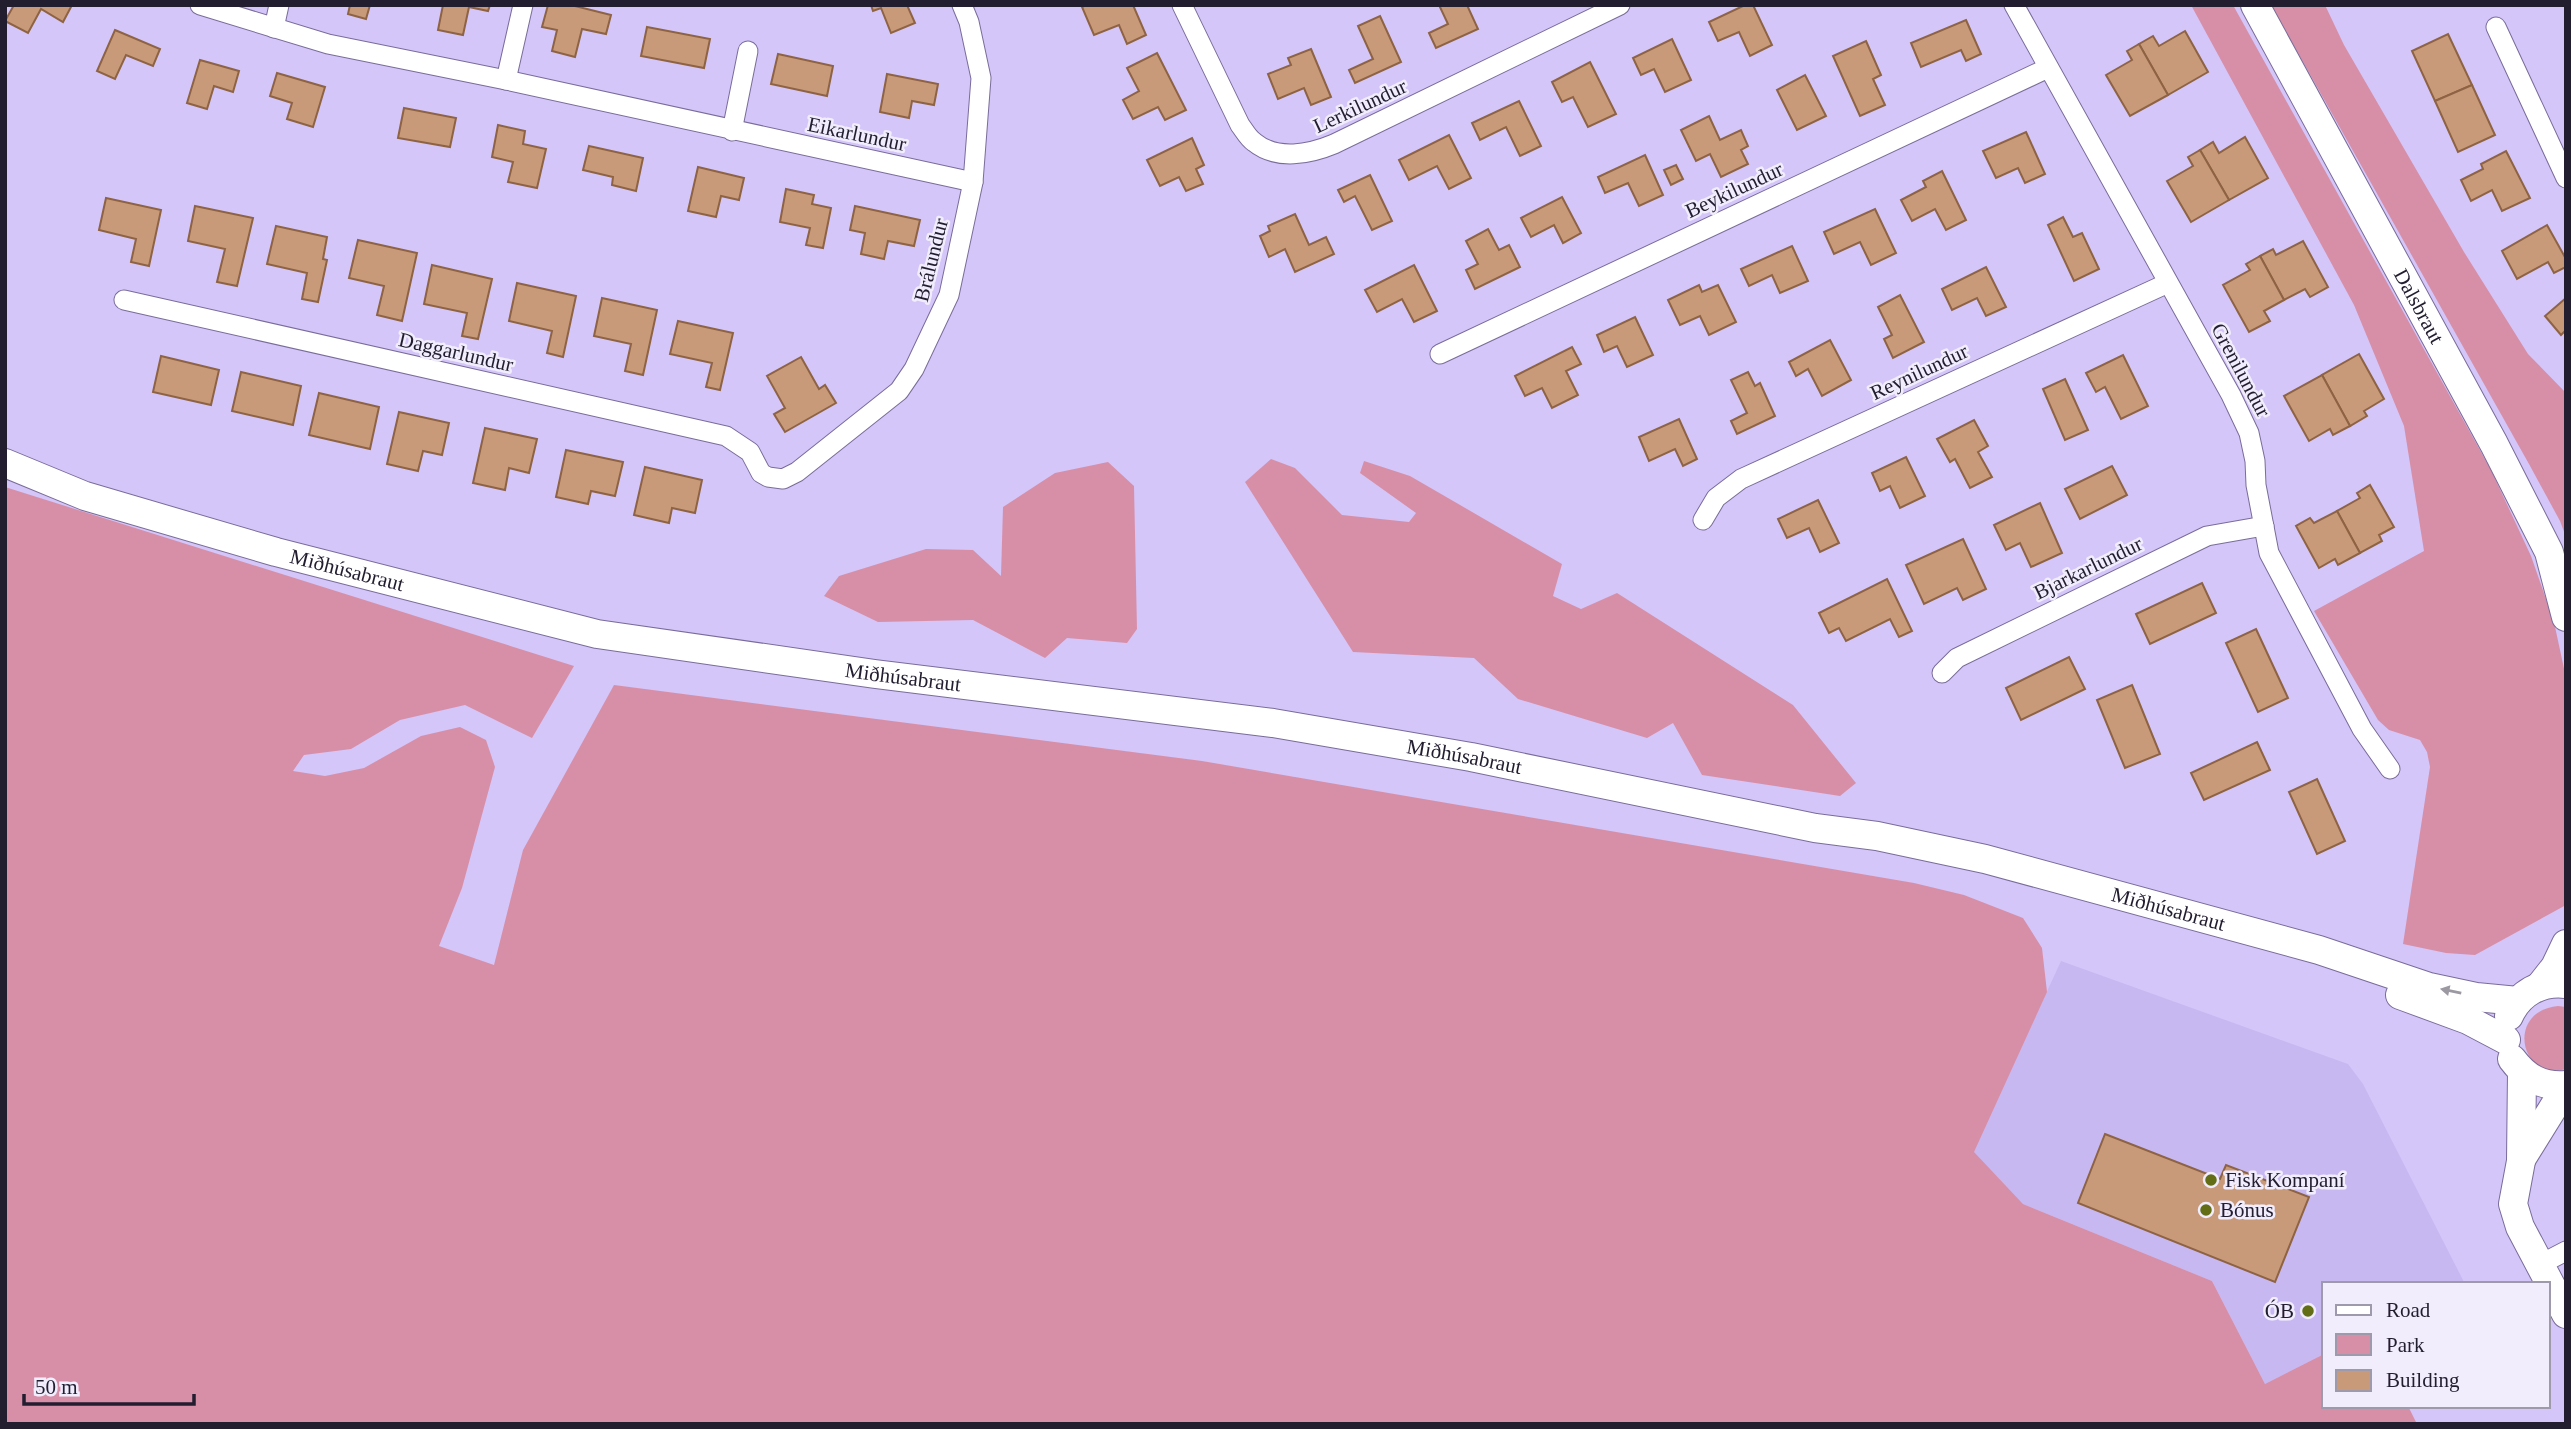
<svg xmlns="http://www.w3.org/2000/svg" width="2571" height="1429" font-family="'Times New Roman',serif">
	<rect width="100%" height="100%" fill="#d4c6f9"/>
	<polygon fill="#c8b8f2" points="2061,961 2348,1064 2363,1084 2465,1284 2324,1284 2324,1354 2265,1384 2212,1281 2023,1204 1973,1152"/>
	<g fill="#d78fa8">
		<polygon points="2191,5 2233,5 2491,470 2531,556 2554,622 2566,678 2566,905 2475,955 2446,953 2403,944 2430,767 2427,752 2420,740 2389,730 2378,720 2314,611 2424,551 2404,426 2354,305"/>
		<polygon points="2271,5 2325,5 2344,45 2464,252 2528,354 2566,393 2566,537 2560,521 2529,464"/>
		<polygon points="1271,459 1295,468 1342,515 1409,522 1416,513 1360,473 1364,461 1410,476 1562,564 1553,596 1581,609 1617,593 1793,705 1856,783 1840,796 1702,775 1673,723 1647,738 1518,699 1474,658 1353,652 1245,482"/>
		<polygon points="1108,462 1134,486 1137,629 1127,643 1067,638 1045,658 973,620 878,622 824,596 839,576 926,549 973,550 1001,576 1003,507 1055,473"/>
		<polygon points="5,487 574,666 532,738 465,705 400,720 351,749 304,755 293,771 325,776 364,768 421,736 460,727 486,740 495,767 462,888 439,946 494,965 523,850 614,685 1202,761 1914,883 1964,895 2023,918 2042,948 2047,992 1974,1152 2023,1204 2212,1281 2265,1384 2324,1354 2324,1406 2408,1406 2417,1424 5,1424"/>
		<path d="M2558 1006 2566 1007V1069C2520 1082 2505 1011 2558 1006Z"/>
	</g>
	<g fill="#c89a79" stroke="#8e6344" stroke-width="2">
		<polygon points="14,5 72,5 63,22 41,9 28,33 5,21"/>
		<polygon points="350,5 370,5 366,19 348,14"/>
		<polygon points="443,5 490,5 488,11 469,7 463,35 438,30"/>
		<polygon points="548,5 571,5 611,15 606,34 582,29 575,57 552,51 557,30 542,27"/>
		<polygon points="871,5 907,5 915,23 891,33 881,8 873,11"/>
		<polygon points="1086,5 1133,5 1146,35 1127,44 1119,25 1094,35 1082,7"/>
		<polygon points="1439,5 1467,5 1478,29 1436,48 1429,33 1448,24"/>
		<polygon points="1745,5 1753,5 1772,45 1750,56 1739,32 1718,41 1709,22"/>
		<polygon points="1380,16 1401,62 1355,83 1349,70 1373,59 1358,26"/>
		<polygon points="1966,20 1981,54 1966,61 1961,50 1921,67 1911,43"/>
		<polygon points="647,27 710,39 704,68 641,56"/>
		<polygon points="115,30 160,49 153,66 126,55 115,79 97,71"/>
		<polygon points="2185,31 2208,72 2168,95 2139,44 2153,36 2159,46"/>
		<polygon points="2448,34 2472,85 2435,101 2412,51"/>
		<polygon points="1672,39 1691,80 1665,92 1654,69 1641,75 1633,58"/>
		<polygon points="1866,41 1881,75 1873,79 1885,105 1860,116 1833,56"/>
		<polygon points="2139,44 2168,95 2130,116 2106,75 2132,60 2127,51"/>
		<polygon points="1311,49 1331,97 1311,105 1304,88 1278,99 1268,74 1291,65 1288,58"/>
		<polygon points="1157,53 1186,110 1165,120 1158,107 1133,119 1123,100 1139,91 1127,68"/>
		<polygon points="778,54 833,66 827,96 771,84"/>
		<polygon points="200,60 239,71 233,92 214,86 207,109 187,103"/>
		<polygon points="1590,62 1616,114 1588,127 1573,97 1562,102 1552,82"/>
		<polygon points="277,73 325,87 313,127 287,119 292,103 270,96"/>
		<polygon points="887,74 938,84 934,105 912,101 909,118 880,112"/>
		<polygon points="1805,75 1826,116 1797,130 1777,90"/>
		<polygon points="2472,85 2495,135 2458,152 2435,101"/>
		<polygon points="1519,101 1541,146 1520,156 1506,127 1480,140 1472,123"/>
		<polygon points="404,108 456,118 450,147 398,138"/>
		<polygon points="1709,116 1720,140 1741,130 1748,146 1741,150 1748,164 1721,177 1710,154 1696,161 1681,130"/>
		<polygon points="498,125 525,131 523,144 546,149 537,188 508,182 513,162 492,157"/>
		<polygon points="2026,132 2045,174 2025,183 2018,168 1996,178 1983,151"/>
		<polygon points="1449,135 1471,178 1449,189 1437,166 1409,180 1399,160"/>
		<polygon points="2245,137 2268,178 2229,200 2200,150 2213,142 2219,153"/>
		<polygon points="1192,138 1204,165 1196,169 1203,184 1186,191 1179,177 1160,186 1147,160"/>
		<polygon points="589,146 643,158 636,191 612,185 613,177 583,170"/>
		<polygon points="2200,150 2229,200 2191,222 2167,181 2193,166 2188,157"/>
		<polygon points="2506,151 2530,198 2502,211 2492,190 2471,201 2461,180 2483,169 2481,164"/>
		<polygon points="1645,155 1663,195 1639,206 1628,183 1605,193 1598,177"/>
		<polygon points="1676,165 1683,179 1671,185 1664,170"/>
		<polygon points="698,167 744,178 739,200 721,196 716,217 688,211"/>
		<polygon points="1942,171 1966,220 1946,230 1935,209 1912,221 1901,200 1926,187 1923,181"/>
		<polygon points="1370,175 1392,221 1372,230 1355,196 1344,202 1338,190"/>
		<polygon points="786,189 814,195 812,204 831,208 823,248 806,245 810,228 780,222"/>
		<polygon points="1562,197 1581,233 1563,243 1554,225 1531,237 1521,218"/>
		<polygon points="106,198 161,210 149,266 131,262 136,239 99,230"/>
		<polygon points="195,206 253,218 237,286 217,282 225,249 188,241"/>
		<polygon points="855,206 920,220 914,246 888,241 884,259 861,254 865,233 850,230"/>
		<polygon points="1875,209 1896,253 1871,265 1860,242 1834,254 1824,232"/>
		<polygon points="1295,214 1309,245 1326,237 1334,254 1295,272 1285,249 1269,257 1260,236 1270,231 1268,226"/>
		<polygon points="2063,217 2073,237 2082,233 2099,269 2074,281 2048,225"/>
		<polygon points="2547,225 2566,259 2566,267 2554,273 2548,262 2517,279 2502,251"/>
		<polygon points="276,226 327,237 323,259 327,260 318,302 302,299 307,273 267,264"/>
		<polygon points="1488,229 1499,250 1509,245 1520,267 1475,289 1466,270 1478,264 1466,241"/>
		<polygon points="358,240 417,253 402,321 377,315 384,286 349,278"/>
		<polygon points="2303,241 2328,287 2310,297 2305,289 2284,300 2260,256 2273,249 2276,255"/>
		<polygon points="1792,246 1808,281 1780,293 1772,275 1749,286 1741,269"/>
		<polygon points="2260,256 2284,300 2264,311 2270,321 2249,332 2223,285 2250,270 2246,264"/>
		<polygon points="432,265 492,279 478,339 462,336 467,313 424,304"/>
		<polygon points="1414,265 1437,311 1414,322 1402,299 1377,312 1365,290"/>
		<polygon points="1986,267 2006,307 1986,316 1977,298 1952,310 1942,289"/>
		<polygon points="517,283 576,296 563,357 547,353 552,331 509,321"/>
		<polygon points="1699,285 1702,292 1718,285 1736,322 1709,335 1700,316 1680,325 1668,300"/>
		<polygon points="1900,295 1924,342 1893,358 1884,339 1892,335 1878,307"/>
		<polygon points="602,298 657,310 643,375 625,371 631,344 594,336"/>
		<polygon points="2566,298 2566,330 2561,335 2545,316"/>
		<polygon points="1635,317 1653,355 1627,367 1617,346 1604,352 1597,335"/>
		<polygon points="678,321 733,333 720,390 706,387 712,363 670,354"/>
		<polygon points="1830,340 1851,380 1822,396 1808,369 1796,376 1789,362"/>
		<polygon points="1572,347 1581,364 1566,371 1578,395 1552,408 1542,388 1525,396 1515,376"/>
		<polygon points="2359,354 2384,399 2364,411 2367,416 2350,426 2322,375"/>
		<polygon points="2123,355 2148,406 2121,419 2105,387 2096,392 2086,373"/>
		<polygon points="161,356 219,370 211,405 153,392"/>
		<polygon points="801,357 819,389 825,385 836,403 785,432 774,414 785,408 767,376"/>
		<polygon points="241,372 301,386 293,425 232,411"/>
		<polygon points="1748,372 1755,386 1760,383 1775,416 1737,434 1731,421 1747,413 1731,380"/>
		<polygon points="2322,375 2350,426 2333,435 2330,429 2309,441 2284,396"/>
		<polygon points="2065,379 2088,430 2065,440 2043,389"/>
		<polygon points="319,393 379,407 370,449 309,435"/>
		<polygon points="399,412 449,423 442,455 423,451 418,471 387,464"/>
		<polygon points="1679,419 1697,459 1683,466 1675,449 1649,461 1639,437"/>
		<polygon points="1974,420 1988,446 1978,452 1992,477 1970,488 1955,459 1950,462 1937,439"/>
		<polygon points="485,428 537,439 529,473 509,468 505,490 473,483"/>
		<polygon points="566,450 623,462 615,496 591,491 588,504 556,497"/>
		<polygon points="1906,457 1925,496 1900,508 1890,486 1880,491 1872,473"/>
		<polygon points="2112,466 2127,495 2080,519 2065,489"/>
		<polygon points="645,467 702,480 695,513 672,508 669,523 634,515"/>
		<polygon points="2370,485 2394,527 2379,535 2382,541 2360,553 2337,511 2360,498 2357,493"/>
		<polygon points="1818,500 1839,543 1820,552 1809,528 1787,538 1778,519"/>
		<polygon points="2040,503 2062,553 2031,567 2020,543 2006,550 1994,525"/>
		<polygon points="2337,511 2360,553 2338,565 2335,559 2319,568 2296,526 2310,518 2314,523"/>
		<polygon points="1963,539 1986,589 1963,600 1957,588 1924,604 1906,565"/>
		<polygon points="1887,579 1912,631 1899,637 1890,619 1846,641 1839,628 1829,633 1819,613"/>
		<polygon points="2202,583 2216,613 2150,644 2136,614"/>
		<polygon points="2256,629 2288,698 2258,712 2226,643"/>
		<polygon points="2069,657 2085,689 2021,720 2006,688"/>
		<polygon points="2132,685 2160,754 2125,768 2097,700"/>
		<polygon points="2257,742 2270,770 2204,800 2191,773"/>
		<polygon points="2317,779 2345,841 2317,854 2289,792"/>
		<polygon points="2105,1134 2220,1179 2226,1165 2309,1197 2275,1282 2078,1203"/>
	</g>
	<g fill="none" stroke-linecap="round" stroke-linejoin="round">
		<defs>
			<g id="street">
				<polyline points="200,5 328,44 506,80 973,182"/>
				<path d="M1182 5 1240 125C1244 130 1248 138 1254 142 1277 161 1310 154 1334 144L1620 5"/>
				<polyline points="2014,5 2231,395 2249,433 2255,461 2256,485 2269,553 2362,729 2390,769"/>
				<polyline points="2496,27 2566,178"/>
				<polyline points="274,28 279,5"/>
				<polyline points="506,80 523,5"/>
				<polyline points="732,131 748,51"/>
				<polyline points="124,300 726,436 750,452 761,473 768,477 783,479 797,472 899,391 914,369 949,295 973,182 981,78 969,22 962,5"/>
				<polyline points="1440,354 2048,68"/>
				<polyline points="1703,520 1716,498 1741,479 2168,283"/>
				<polyline points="1942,673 1957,658 2207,536 2264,526"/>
				<polyline points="2539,1265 2566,1251"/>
			</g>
			<g id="secondary">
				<path id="s1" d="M2255 5 2494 444 2549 552 2566 617"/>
				<path id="s2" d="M5 463 85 496 276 552 597 634 875 674 1273 723 1471 757 1815 828 1877 836 1985 859 2319 950 2429 987 2476 997 2518 1001"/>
				<polyline points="2540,986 2555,967 2566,944"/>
				<polyline points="2400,995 2468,1020 2506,1040"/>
				<path d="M2509 1016C2519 993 2541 981 2566 984"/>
				<path d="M2512 1059C2526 1078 2542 1087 2566 1085"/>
				<polyline points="2522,1072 2521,1161 2513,1204 2520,1227 2566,1314"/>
				<polyline points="2522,1158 2566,1087"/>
			</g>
		</defs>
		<use href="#street" stroke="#796c9a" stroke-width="21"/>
		<use href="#secondary" stroke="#796c9a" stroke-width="30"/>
		<use href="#street" stroke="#fff" stroke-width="19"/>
		<use href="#secondary" stroke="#fff" stroke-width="28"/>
	</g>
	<defs><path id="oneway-solid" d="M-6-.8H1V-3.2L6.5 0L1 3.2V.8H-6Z" transform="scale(1.75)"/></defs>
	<use fill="#9c99a2" href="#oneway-solid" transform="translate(2451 991) rotate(-168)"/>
	<g fill="#626d15" stroke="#f1edfd" stroke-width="2.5">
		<circle cx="2211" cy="1180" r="7"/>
		<circle cx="2206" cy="1210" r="7"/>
		<circle cx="2308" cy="1311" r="7"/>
	</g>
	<g text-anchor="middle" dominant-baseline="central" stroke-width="5" stroke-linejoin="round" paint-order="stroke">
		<g font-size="21" fill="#231d30" stroke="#f1edfd">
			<text transform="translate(1360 106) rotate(-25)">Lerkilundur</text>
			<text transform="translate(857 134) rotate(12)">Eikarlundur</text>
			<text transform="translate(1734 190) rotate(-25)">Beykilundur</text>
			<text transform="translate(931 260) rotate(-76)">Brálundur</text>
			<text stroke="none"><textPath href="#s1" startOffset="343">Dalsbraut</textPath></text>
			<text transform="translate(456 352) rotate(13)">Daggarlundur</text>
			<text transform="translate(2241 370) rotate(62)">Grenilundur</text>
			<text transform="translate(1919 372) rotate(-25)">Reynilundur</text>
			<text transform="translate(2088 568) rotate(-26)">Bjarkarlundur</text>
			<text stroke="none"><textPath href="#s2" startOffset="359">Miðhúsabraut</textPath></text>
			<text stroke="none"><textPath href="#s2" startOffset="926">Miðhúsabraut</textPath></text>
			<text stroke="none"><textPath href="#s2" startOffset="1493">Miðhúsabraut</textPath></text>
			<text stroke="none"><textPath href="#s2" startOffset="2214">Miðhúsabraut</textPath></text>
		</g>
		<g font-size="21" fill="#231d30" stroke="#f1edfd" text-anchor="start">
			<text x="2225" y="1180">Fisk Kompaní</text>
			<text x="2220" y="1210">Bónus</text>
			<text x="2294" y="1311" text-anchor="end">ÓB</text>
		</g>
	</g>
	<rect width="2571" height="1429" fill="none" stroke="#231d30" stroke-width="14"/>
	<rect x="2322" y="1282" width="228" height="126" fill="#f1edfd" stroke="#9f9aab" stroke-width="2"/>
	<rect x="2336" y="1305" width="35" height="10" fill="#ffffff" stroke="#9f9aab" stroke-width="2"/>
	<text x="2386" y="1317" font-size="21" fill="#231d30">Road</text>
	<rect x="2336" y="1334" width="35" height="21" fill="#d78fa8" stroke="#9f9aab" stroke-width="2"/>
	<text x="2386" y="1352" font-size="21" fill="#231d30">Park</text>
	<rect x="2336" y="1370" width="35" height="21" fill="#c89a79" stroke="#9f9aab" stroke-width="2"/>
	<text x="2386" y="1387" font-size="21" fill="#231d30">Building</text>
	<path d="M24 1394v10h170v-10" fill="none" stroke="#231d30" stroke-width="3.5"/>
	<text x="35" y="1394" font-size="21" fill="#231d30" stroke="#f1edfd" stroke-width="5" paint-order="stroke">50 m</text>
</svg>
